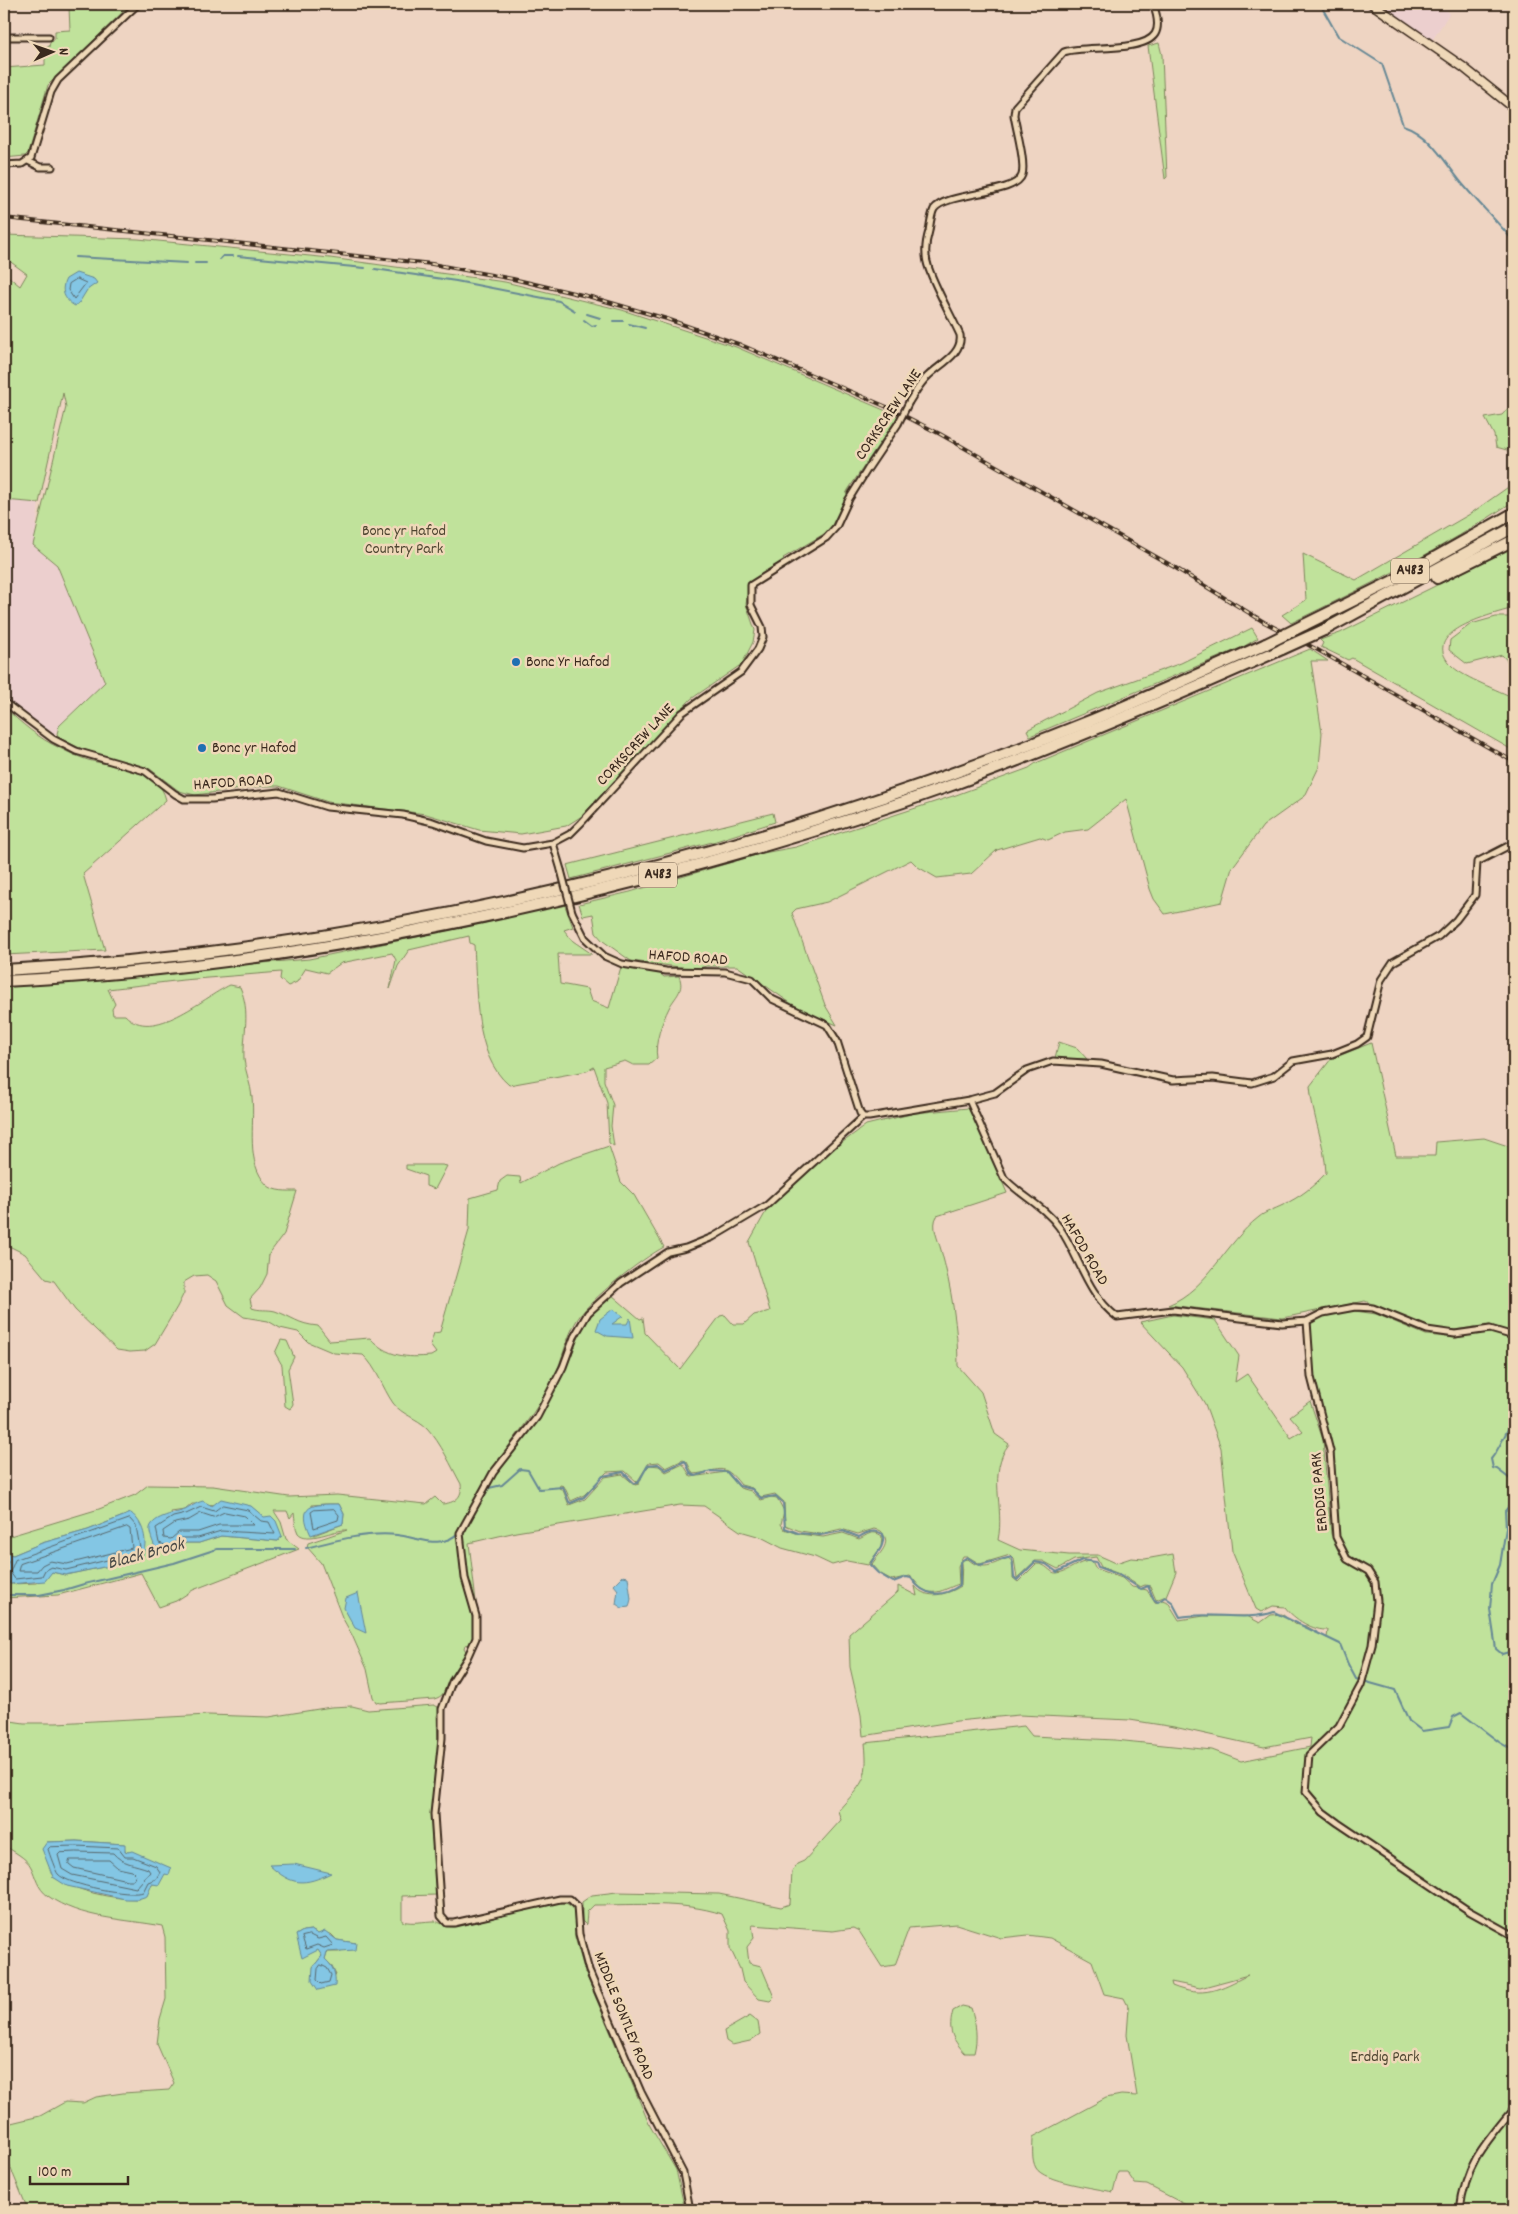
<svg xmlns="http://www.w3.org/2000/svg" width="1518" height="2214" font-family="Dekko,sans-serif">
	<rect width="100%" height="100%" fill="#eed4c2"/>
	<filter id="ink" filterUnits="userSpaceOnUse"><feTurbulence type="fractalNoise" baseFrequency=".02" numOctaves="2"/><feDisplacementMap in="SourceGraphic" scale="10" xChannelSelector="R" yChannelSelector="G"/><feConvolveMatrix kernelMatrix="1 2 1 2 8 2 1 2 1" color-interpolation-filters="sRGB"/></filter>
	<g filter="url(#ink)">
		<g fill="#eccfce">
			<polygon points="1372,4 1444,4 1449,14 1430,44"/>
			<polygon points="4,500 39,503 34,545 57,565 105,683 59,726 53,739 4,702"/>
		</g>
		<g fill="#c0e29b" stroke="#7e865c" fill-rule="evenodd">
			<polygon points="100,4 131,4 48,85 28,153 25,156 4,158 4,68 45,65 45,47 49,47 50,42 55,39 55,31 70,30 69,7 100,6"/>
			<polygon points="1159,43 1162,55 1167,177 1165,179 1148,46"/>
			<polygon points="4,235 138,239 330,258 505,282 622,310 736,347 898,416 848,490 846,494 851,487 829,531 783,558 785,560 749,587 746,604 755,630 753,642 742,664 691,699 582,816 566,826 521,834 479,830 426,814 328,802 279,786 265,786 195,795 179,791 150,769 86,751 61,739 57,734 59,726 105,682 57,565 33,545 66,407 63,393 39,503 4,500 4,273 20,286 27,274 4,257"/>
			<polygon points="1512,404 1514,405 1514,452 1496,447 1494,435 1485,418 1502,415"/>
			<path d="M1514 483V501C1443 549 1367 586 1291 623L1282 615 1306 600 1303 554 1356 580 1470 514Z"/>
			<path d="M1514 547V608C1493 614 1415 632 1453 667 1465 678 1498 690 1514 698V751L1352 658 1348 660 1321 647 1323 643 1320 640 1340 633Z"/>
			<polygon points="1496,617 1514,617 1514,668 1502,655 1467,664 1449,650 1450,640 1471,624"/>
			<polygon points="1252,628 1258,638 1243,647 1030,736 1027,730 1098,693 1181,663"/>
			<polygon points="1310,649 1328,661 1311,661 1322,733 1319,767 1305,796 1263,826 1232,868 1222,902 1165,914 1154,899 1150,889 1126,799 1088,829 1065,832 1048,840 1040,837 997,850 971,874 937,878 918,867 911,860 827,902 796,909 792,913 825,1005 837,1025 799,1009 737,966 706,966 696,969 631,961 603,941 596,933 593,914 583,916 579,904 630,892 763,853 796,847 956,795 1029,768 1036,763"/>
			<path d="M4 707C20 722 39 739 60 748 69 753 79 757 88 760 114 767 159 767 166 800L83 874 105 950 4 955Z"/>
			<polygon points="773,813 775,822 716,841 571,879 567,865"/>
			<path d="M564 903 573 927 564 930 573 941 592 954H558L560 984 587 989 591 1001 609 1008 621 967 658 972 664 977 679 976C685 991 675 996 669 1008 662 1022 654 1043 657 1058L649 1065H633L625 1061 604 1067V1081L613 1105 611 1126 614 1146 609 1143 607 1103 594 1067 587 1071 509 1085C473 1055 477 988 474 945L470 943 469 936 409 950 398 966 390 989 396 960 392 953 341 963 327 973 306 968 297 982 288 986 280 979 281 972 183 980 108 989 115 1004 112 1009 113 1015H125C153 1044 202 998 230 985L240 987C251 1013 243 1032 244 1059 245 1072 251 1084 252 1097 255 1125 245 1163 267 1185 274 1192 288 1191 297 1191L284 1234 269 1254 267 1274 260 1288 250 1299 252 1308C260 1311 267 1309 275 1311 293 1317 297 1324 318 1326L330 1341 370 1338C387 1357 407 1358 431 1356L436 1353 430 1345 434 1333 440 1332 469 1230 470 1198 498 1190 500 1181 507 1176 520 1177 521 1183 559 1163 609 1146 621 1182 634 1195 664 1247C640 1260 591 1298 577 1320 566 1337 563 1359 554 1377 542 1403 525 1424 508 1447L513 1452 540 1418 568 1363 581 1332 592 1314 612 1295 640 1319 643 1318 645 1333 680 1369 720 1316 725 1315 733 1324H744L754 1315 770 1311 749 1242 768 1208 824 1156 866 1125 915 1113 968 1108 981 1132 1007 1193 937 1216C931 1226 938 1239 941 1250 951 1286 958 1329 958 1366L981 1392 995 1434 1009 1444C987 1473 1005 1507 998 1540L1020 1550 1069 1555H1098L1116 1563 1131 1558 1145 1559 1173 1554 1176 1572 1166 1596 1156 1600 1150 1586 1145 1585 1140 1587 1122 1575 1101 1567 1096 1557 1074 1560 1058 1569 1043 1561H1035L1017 1578 1014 1559 1010 1555 980 1564 967 1556H963L958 1566 959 1584C946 1588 934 1598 921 1588 916 1584 915 1579 910 1576L892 1580 881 1574 872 1564C879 1553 893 1544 881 1531L874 1529 858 1534 841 1529 820 1534 800 1531 785 1525 784 1502 775 1494 761 1497 752 1488 741 1485C722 1460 720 1472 693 1474L687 1462 683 1460 666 1468 659 1462 649 1463 637 1482 625 1471 607 1472 584 1495 571 1501 564 1486 560 1485 559 1488 563 1490 569 1505 585 1499 605 1477 622 1474 635 1485 639 1484 644 1471 650 1465 659 1466 666 1472 683 1464 691 1477 726 1472 740 1488 751 1491 761 1500 771 1497 777 1498 784 1511 781 1524 784 1529 799 1534 823 1537 843 1533 859 1539C868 1535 872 1529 882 1536L881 1547 868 1565 847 1561 832 1565 815 1557 782 1548 761 1537 740 1531 704 1506 680 1505 516 1532 469 1543 477 1610 472 1615 474 1629 471 1644 465 1645 464 1648 467 1653C457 1667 451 1678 444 1692 442 1696 438 1698 434 1699L380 1703 376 1702 373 1697 367 1669 352 1635 342 1617 321 1563 307 1547 308 1543 347 1530C335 1529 307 1544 298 1533 295 1528 295 1518 294 1513L290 1518 287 1511H274L281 1522 286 1539 299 1549 193 1590 176 1601 159 1607 141 1573 58 1595 4 1598V1574L10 1584 36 1583 52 1572 65 1575 123 1563 131 1513 88 1530 42 1543 13 1555 4 1553V1535L10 1536 99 1509 135 1495 148 1485 213 1486 289 1497 337 1495 426 1504 435 1497 442 1504C454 1503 463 1498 461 1484 451 1466 441 1443 427 1428 417 1418 402 1415 393 1403 382 1387 377 1368 363 1355L334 1353 308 1342 298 1332 280 1328 268 1321 244 1317 228 1305 216 1281 207 1275 194 1276 184 1282V1293L177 1307 155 1344 145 1351 130 1352 117 1350 75 1310 54 1281 46 1279 25 1254 11 1247 4 1246V985L309 959 489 922ZM192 1504 250 1506 264 1517 278 1541 221 1536 199 1543H182L171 1512 185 1510ZM325 1504H339L344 1514 343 1524 314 1535 312 1505Z"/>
			<polygon points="1059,1042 1077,1048 1087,1059 1055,1058"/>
			<path d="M1371 1043 1396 1156H1435L1436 1142 1484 1138 1514 1148V1333L1490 1325 1454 1330 1427 1327 1365 1301 1282 1318 1168 1305C1208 1289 1225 1243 1259 1217 1265 1212 1275 1209 1283 1205 1300 1197 1313 1187 1326 1173 1325 1143 1312 1117 1310 1086L1331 1059Z"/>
			<polygon points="406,1165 442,1165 447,1166 435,1189 426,1186 426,1176 406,1169"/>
			<path d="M1355 1311 1376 1314 1426 1335 1456 1338 1490 1331 1514 1341V2210H1196L1147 2185 1135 2184 1127 2172H1118L1113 2192C1096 2188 1044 2182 1036 2168 1031 2159 1033 2147 1033 2137L1106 2098 1121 2095 1137 2096 1127 2035 1129 2008 1124 1998 1104 1994 1092 1961 1050 1938 1028 1935 1001 1938 956 1924 909 1928 895 1965 882 1967 859 1931 853 1928 833 1931 752 1925 754 1938 747 1947 749 1963 761 1966 774 1997 770 2001 759 1999 743 1982 740 1969 730 1948V1931L722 1914C682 1901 636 1905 594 1905L587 1912 586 1925 582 1921V1902L592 1895 617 1892 719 1894 781 1907 790 1904 792 1872 797 1864 804 1861 841 1820 838 1811C862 1783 869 1782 865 1743L1024 1726 1032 1736 1115 1740 1212 1750 1241 1761 1310 1747 1311 1738 1264 1747 1174 1727 1130 1720 1019 1715 957 1721 863 1736 861 1715 850 1667 849 1634 898 1592V1586L917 1596 915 1586C926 1601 949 1594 961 1586L962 1560 968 1559C982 1572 993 1564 1008 1558L1013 1562V1578L1018 1582 1036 1564C1047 1563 1050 1574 1057 1573 1069 1572 1077 1561 1092 1561L1096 1569 1122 1578 1132 1587 1147 1590 1155 1603 1162 1600 1168 1602 1179 1620 1204 1616H1247L1260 1623 1271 1615 1282 1614 1294 1624 1306 1626 1327 1638 1328 1630C1313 1631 1294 1619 1285 1607L1273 1606 1261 1612 1256 1609 1232 1551 1221 1448 1205 1404 1182 1367 1140 1322 1173 1315 1215 1320 1239 1356 1235 1382 1247 1374 1291 1438 1303 1431 1290 1416 1310 1401 1323 1440 1331 1534 1338 1547 1333 1450 1313 1375 1310 1324 1324 1315ZM1248 1975C1220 1989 1204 1999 1172 1986L1171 1982 1200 1988Z"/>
			<polygon points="281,1340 287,1341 294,1357 288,1369 293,1404 290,1409 285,1406 282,1365 275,1353"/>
			<path d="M434 1705 438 1707 439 1712 437 1716 438 1745 431 1819 436 1895 402 1896V1921C413 1924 423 1921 435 1921 439 1922 446 1927 453 1927L557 1903H566L574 1908 575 1937 585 1972 650 2126 676 2170 685 2210H28L4 2152V2129L11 2123 40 2116 65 2102 83 2103 96 2097 123 2093 169 2090 174 2083 157 2044 160 2019 166 1999 165 1937 162 1926C126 1919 80 1919 48 1896 37 1888 36 1877 31 1867 27 1858 12 1851 4 1845V1720L24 1723H56L208 1715 269 1717 331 1707 352 1706 368 1710ZM76 1841 124 1844 125 1851 128 1852 170 1868 138 1899C110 1899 77 1891 53 1877L48 1861 47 1842ZM311 1930 318 1934H331L337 1940 356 1943 339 1952H327L325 1959 331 1965 336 1975 313 1967 322 1956 318 1949 296 1935 303 1931Z"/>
			<path d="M962 2006 971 2008C976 2023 978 2038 974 2053H965C951 2038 948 2030 953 2011Z"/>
			<polygon points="750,2016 758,2022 760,2034 750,2041 732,2045 726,2041 724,2031"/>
		</g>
		<g fill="#83c6e4" stroke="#668895">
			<path d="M76 273 94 279 97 283 87 290 79 303 75 306C64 300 60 290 66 279Z"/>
			<polygon points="613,1309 623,1316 612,1324 627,1324 630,1318 633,1338 607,1336 596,1330 600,1319"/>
			<path d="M221 1499 251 1506 264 1517 271 1516 276 1521 282 1536 278 1541 221 1536 199 1543H182C174 1552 166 1552 155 1547 153 1542 149 1533 150 1528 153 1516 177 1513 185 1510 191 1507 195 1503 203 1501L212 1506Z"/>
			<path d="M339 1504 344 1514 343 1524 311 1535C296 1504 313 1504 339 1504Z"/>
			<path d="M131 1513C143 1522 149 1542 142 1556L123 1563 65 1575 52 1572 45 1581 10 1584 4 1574V1566H6L9 1562 4 1560V1553L13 1555 42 1543 88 1530Z"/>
			<polygon points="623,1576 628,1577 631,1599 629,1607 622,1608 616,1604 618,1590 614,1585"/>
			<polygon points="358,1593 366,1633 355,1628 344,1608 346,1598"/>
			<polygon points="76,1841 125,1844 125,1851 128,1852 132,1851 171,1868 169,1875 165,1874 159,1885 152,1884 147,1896 138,1899 125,1899 67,1886 53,1877 42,1849 47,1842"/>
			<path d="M294 1864 331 1873C304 1886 292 1886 269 1865Z"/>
			<path d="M311 1930 318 1934 325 1931 337 1940 356 1943 355 1950 327 1952 325 1959C334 1967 336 1974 335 1986L318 1990 312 1981 313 1967 322 1956 318 1950 302 1958 296 1935 303 1931Z"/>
		</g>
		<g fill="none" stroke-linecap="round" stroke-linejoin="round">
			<g stroke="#58686d" stroke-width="1">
				<polygon points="77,279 86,283 74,299 68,290 69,284"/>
				<polygon points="223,1505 248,1510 261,1521 269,1522 275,1534 221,1531 198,1538 181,1538 168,1546 159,1543 156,1528 173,1517 186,1514 201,1507 214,1511"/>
				<polygon points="334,1509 339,1515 338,1520 314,1528 311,1512 314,1510"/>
				<polygon points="225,1512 245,1516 254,1525 219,1525 198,1532 179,1532 171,1539 164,1538 163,1531 175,1523 189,1520 201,1513 213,1517"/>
				<polygon points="130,1519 136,1526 140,1548 136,1553 66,1570 51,1567 45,1570 42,1576 15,1579 10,1572 15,1560"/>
				<polygon points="127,1527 130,1529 132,1548 67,1564 50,1561 42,1565 37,1571 18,1571 20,1564"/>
				<path d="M76 1846 118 1848 125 1857H133L156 1866 160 1872 156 1879 148 1882 143 1892C131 1897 67 1885 58 1874 56 1872 49 1853 48 1849L50 1847Z"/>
				<path d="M76 1852 113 1853C122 1864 135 1864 148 1869L150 1872 136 1888 72 1875 62 1869 58 1855 60 1853Z"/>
				<polygon points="70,1860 109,1860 118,1868 132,1871 136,1875 133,1880 127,1880 74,1868 69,1864"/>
				<polygon points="310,1935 318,1939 326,1937 333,1945 324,1948 317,1945 306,1949 302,1937"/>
				<polygon points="321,1965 327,1968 331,1975 329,1982 321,1984 317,1980 318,1969"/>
			</g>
			<g stroke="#668895" stroke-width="2">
				<path d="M1320 4 1338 36 1382 64 1403 125C1431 134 1446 165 1465 187 1481 206 1499 223 1514 242"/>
				<polyline points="238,256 365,268"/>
				<polyline points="75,257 187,263"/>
				<polyline points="220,259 223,256 233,256"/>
				<polyline points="195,263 206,263"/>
				<polyline points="375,269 456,281 559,301 575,311"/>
				<polyline points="587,314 600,318"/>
				<polyline points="584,320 592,326 596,325"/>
				<polyline points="614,321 623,321"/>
				<polyline points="629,324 645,328"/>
				<path d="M1514 1419C1505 1432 1501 1447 1491 1459L1493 1468 1497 1469 1514 1482"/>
				<polyline points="1514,1505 1510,1505 1505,1511 1506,1528 1500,1565 1492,1584 1490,1609 1496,1649 1502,1654 1509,1652 1514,1655"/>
				<path d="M478 1506 489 1488 502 1485 520 1469 528 1470 539 1489 563 1487 569 1502 571 1503 584 1497 603 1476 623 1472 634 1483H638L648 1465 658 1464 666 1470 685 1461 691 1474 695 1476 711 1471 727 1472 739 1486 752 1489 761 1498 776 1496 783 1503 785 1528 798 1533 820 1535 843 1531 859 1537C867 1532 874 1529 883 1534 885 1549 875 1553 870 1565L878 1573 893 1582 906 1577 911 1578C924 1597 942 1598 960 1585V1562L967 1557 979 1565 1012 1557 1014 1577 1017 1580 1035 1562 1046 1564 1057 1572 1082 1560 1096 1562 1098 1567 1119 1575 1141 1589 1148 1586 1154 1600 1158 1602 1165 1597 1172 1602 1180 1617C1211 1611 1245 1622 1274 1612L1340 1644 1348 1664 1356 1679 1395 1690 1409 1721 1422 1731 1449 1727 1453 1717 1461 1713 1499 1742 1514 1751"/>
				<path d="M306 1548C336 1540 367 1532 397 1535 417 1537 442 1551 459 1532"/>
				<polyline points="4,1595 39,1595 64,1590 84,1584 174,1563 217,1549 295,1549"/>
			</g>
			<defs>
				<g id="street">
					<polyline points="4,37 49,37"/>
					<polyline points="28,161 40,167 52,167"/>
					<polyline points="4,165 22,164 31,158 51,92 58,80 138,4"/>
					<path d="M909 402C915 393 920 383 928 376 940 364 963 354 960 335 950 313 937 291 929 269 924 256 925 244 929 231 930 225 931 215 934 209 946 192 1016 195 1022 175 1026 162 1016 129 1014 115L1015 107 1064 52C1083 45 1143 53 1155 34 1160 26 1156 12 1153 4"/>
					<polyline points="4,702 53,739 76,751 145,771 175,794 184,799 212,799 279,792 327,807 403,815 433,822 486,841 523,848 553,843 570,834 581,823 682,713 741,672 758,649 763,637 762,627 751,605 751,585 826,538 836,527 849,499 867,470 898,424"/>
					<polyline points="553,843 561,870"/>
					<polyline points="572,912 585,938 604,956 622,964 666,971 725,972 752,979 772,999 827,1025 837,1041 860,1113 863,1117 869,1117 969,1100 995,1093 1027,1070 1053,1061 1101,1064 1173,1080 1213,1078 1252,1083 1274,1076 1293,1061 1332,1054 1357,1044 1367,1037 1381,980 1393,962 1439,936 1456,920 1475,895 1477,862 1514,843"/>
					<path d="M969 1100 1004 1178C1021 1196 1044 1206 1059 1227 1080 1257 1086 1293 1117 1317L1173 1310 1282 1323 1307 1321 1323 1313 1355 1307 1373 1308 1427 1330 1455 1334 1490 1329 1514 1336"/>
					<polyline points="1307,1321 1311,1377 1330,1451 1336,1537 1347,1559 1368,1571 1375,1582 1377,1601 1372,1645 1361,1685 1339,1726 1309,1755 1306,1792 1323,1812 1338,1823 1469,1911 1514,1936"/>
					<polyline points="690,2210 683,2173 641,2092 589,1971 579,1934 577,1906 570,1899 560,1899 454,1923 447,1923 441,1916 434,1814 442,1738 442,1709 452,1682 467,1658 476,1638 476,1616 465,1578 460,1533 493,1473 537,1417 563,1367 574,1337 588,1313 621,1283 668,1252 686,1248 713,1237 767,1205 863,1117"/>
					<path d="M1460 2210C1465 2164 1486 2142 1514 2108"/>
				</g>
				<polyline id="secondary" points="1372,4 1463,67 1514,108"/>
				<g id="highway">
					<polyline points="1437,578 1514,540"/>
					<polyline points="1304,625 1393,581 1514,513"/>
					<polyline points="1324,630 1514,527"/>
					<path d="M4 970C371 951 745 860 1085 723 1146 698 1206 671 1266 644"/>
					<path d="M4 981C218 971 429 934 636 881 741 854 846 823 949 786 1062 745 1172 698 1282 649"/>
				</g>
			</defs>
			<use href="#street" stroke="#3b2a1e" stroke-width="9"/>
			<use href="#secondary" stroke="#3b2a1e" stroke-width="11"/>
			<use href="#highway" stroke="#3b2a1e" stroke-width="14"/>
			<use href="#street" stroke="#efd8b8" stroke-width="5"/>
			<use href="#secondary" stroke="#efd8b8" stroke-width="8"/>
			<use href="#highway" stroke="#efd8b8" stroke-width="10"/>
			<defs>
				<polyline id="rail" points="4,218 432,264 513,279 591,297 667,319 741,345 887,407 940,434 1174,567 1264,622 1316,649 1514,762"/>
			</defs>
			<use href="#rail" stroke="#3b2a1e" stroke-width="4"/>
			<use href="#rail" stroke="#efd8b8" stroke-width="2" stroke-dasharray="5.5" stroke-linecap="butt"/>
			<defs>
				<g id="street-bridge">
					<polyline points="898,424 909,402"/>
					<polyline points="561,870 572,912"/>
				</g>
				<g id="highway-bridge">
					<polyline points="1266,644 1304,625"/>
					<polyline points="1282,649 1324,630"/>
				</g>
			</defs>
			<use href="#street-bridge" stroke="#3b2a1e" stroke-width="9" stroke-linecap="butt"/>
			<use href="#highway-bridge" stroke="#3b2a1e" stroke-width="14" stroke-linecap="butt"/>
			<use href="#street-bridge" stroke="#efd8b8" stroke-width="5"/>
			<use href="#highway-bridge" stroke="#efd8b8" stroke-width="10"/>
		</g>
	</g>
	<g fill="#1f6fb2" stroke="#efd8b8" stroke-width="2">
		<circle cx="516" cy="662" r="5"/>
		<circle cx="202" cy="748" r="5"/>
	</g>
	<g text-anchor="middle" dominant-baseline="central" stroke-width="5" stroke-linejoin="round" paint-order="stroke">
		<g fill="#efd8b8" stroke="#715e4c" stroke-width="1">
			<rect x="1391" y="558.5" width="38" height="25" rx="4"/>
			<rect x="639" y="862.5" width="38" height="25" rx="4"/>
		</g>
		<g font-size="15" font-weight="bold" fill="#3b2a1e">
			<text x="1410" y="571">A483</text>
			<text x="658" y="875">A483</text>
		</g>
		<g font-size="16" fill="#3b2a1e" stroke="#efd8b8">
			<text transform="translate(889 415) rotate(-56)">CORKSCREW LANE</text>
			<text transform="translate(636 745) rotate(-47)">CORKSCREW LANE</text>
			<text transform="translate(233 783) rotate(-4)">HAFOD ROAD</text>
			<text transform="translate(688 958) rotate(4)">HAFOD ROAD</text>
			<text transform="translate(1084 1250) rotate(60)">HAFOD ROAD</text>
			<text transform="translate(1320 1492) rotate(-95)">ERDDIG PARK</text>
			<text transform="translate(623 2016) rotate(68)">MIDDLE SONTLEY ROAD</text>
		</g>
		<g font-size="16" fill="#4f4631" stroke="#efd8b8">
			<text x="404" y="531">Bonc yr Hafod<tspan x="404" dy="18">Country Park</tspan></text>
			<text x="1385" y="2057">Erddig Park</text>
		</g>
		<g font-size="16" fill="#3b2a1e" stroke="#efd8b8" text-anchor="start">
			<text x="526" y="662">Bonc Yr Hafod</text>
			<text x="212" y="748">Bonc yr Hafod</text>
		</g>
		<g font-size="18" font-style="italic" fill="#494946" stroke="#efd8b8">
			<text transform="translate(146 1555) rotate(-15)">Black Brook</text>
		</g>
	</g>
	<rect width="1518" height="2214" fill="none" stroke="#efd8b8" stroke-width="20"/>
	<rect x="10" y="10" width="1498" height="2194" fill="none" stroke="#3b2a1e" stroke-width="2" filter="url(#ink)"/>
	<g transform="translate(52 52) rotate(88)" stroke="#efd8b8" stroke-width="4" paint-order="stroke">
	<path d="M0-4L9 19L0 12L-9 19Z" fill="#3b2a1e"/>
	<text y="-8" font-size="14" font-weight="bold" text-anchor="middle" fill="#3b2a1e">N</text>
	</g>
	<path d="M30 2176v8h98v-8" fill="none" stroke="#3b2a1e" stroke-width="2.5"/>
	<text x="38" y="2176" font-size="15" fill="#3b2a1e" stroke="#efd8b8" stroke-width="4" paint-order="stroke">100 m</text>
</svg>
